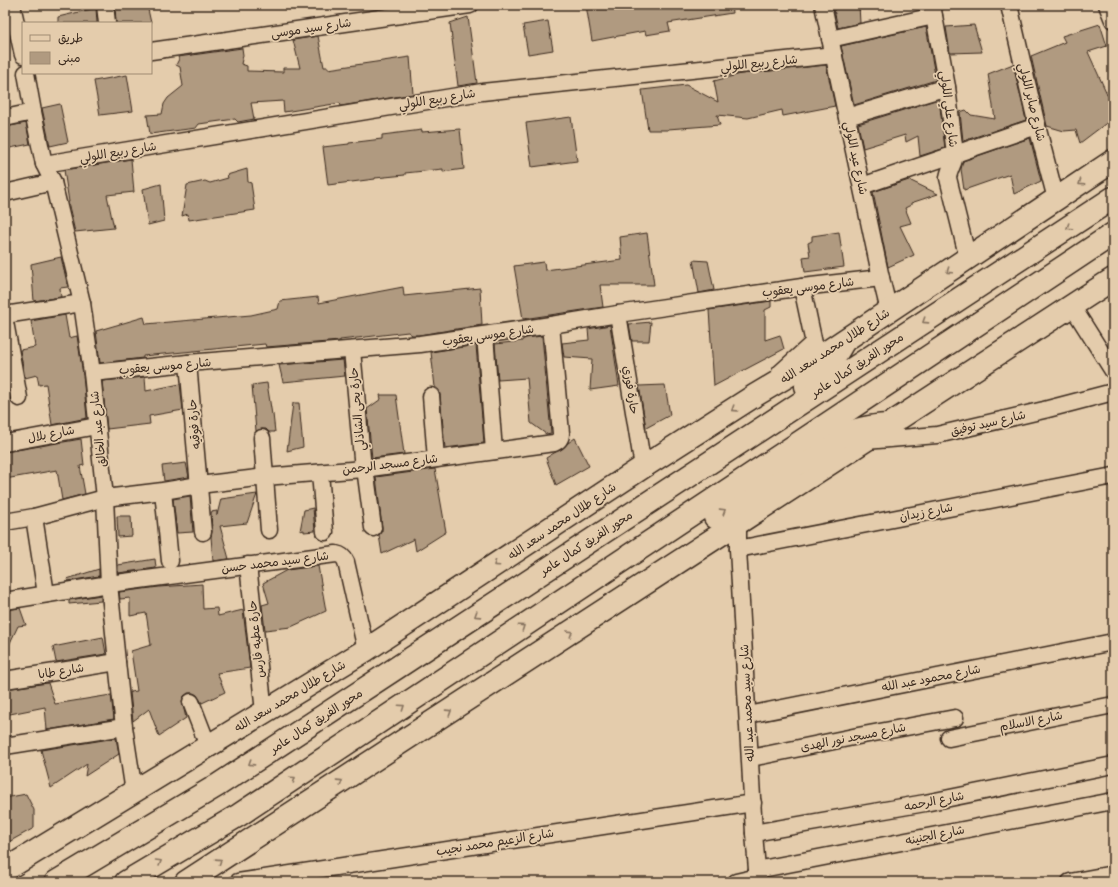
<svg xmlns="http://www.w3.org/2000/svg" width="1118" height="887" font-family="Itim,'Playpen Sans Arabic',sans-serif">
	<rect width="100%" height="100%" fill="#e4ccac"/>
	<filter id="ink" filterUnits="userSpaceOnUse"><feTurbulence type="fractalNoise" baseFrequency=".025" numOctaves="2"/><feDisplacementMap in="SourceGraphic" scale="8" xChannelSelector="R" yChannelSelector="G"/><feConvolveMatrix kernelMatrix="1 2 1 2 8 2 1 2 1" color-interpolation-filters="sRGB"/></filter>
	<g filter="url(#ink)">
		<g fill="#b09a80" stroke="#3b2a1e">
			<polygon points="115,5 147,5 151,23 116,23"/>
			<polygon points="586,5 731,5 732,13 668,23 670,31 646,35 645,31 592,41"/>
			<polygon points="833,5 859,5 860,23 838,28"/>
			<polygon points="96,8 97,23 58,23 58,17"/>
			<polygon points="468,17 477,83 458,86 450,23"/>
			<polygon points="548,21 553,50 528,54 523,25"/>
			<polygon points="1100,24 1107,46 1088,52 1108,96 1113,92 1113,118 1080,143 1076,130 1064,131 1047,126 1031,56 1065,42 1062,36"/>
			<polygon points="974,25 982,52 950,53 946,27"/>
			<polygon points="926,27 936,80 854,105 841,46"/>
			<polygon points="318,36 324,67 328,67 328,69 410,57 413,94 341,106 340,103 284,112 283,101 251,103 254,119 238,122 235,119 199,124 196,128 150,134 147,115 162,114 164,104 168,98 183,86 180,67 176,65 179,59 178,57 242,48 243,55 241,64 247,66 247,71 283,72 283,68 300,68 293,40"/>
			<polygon points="1013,64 1026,120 963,141 960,112 966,110 971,115 995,119 988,74"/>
			<polygon points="826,65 835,106 783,116 782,110 748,118 717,115 720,125 668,129 668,130 648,130 642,90 686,85 718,102 714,81 741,74"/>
			<polygon points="127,75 133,111 100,115 94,81"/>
			<polygon points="939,99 945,148 920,156 918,136 906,142 905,135 863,148 858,124"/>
			<polygon points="60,104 68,142 50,146 42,108"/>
			<polygon points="571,117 577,161 532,167 526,123"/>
			<polygon points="26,123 30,144 5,149 5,127"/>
			<polygon points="460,129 464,169 443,172 443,169 405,173 405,175 375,178 375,179 328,185 323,147 349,144 349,143 382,139 382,135 422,130 422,132"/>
			<polygon points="1030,138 1041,181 1014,194 1010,174 964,190 961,169 963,161"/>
			<polygon points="131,159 134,192 107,195 114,228 75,232 68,202 69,202 64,170"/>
			<polygon points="247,169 248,182 251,183 255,210 189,220 188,214 182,216 187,185 205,181 210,183 228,178 227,175"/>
			<polygon points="909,180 938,194 911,203 911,205 905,208 911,223 900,226 914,255 888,267 873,192"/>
			<polygon points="161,184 164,221 148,225 143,189"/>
			<polygon points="839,232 844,267 805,272 803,257 810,256 808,243 812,241 812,236"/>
			<polygon points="647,233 654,285 600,285 603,307 523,319 514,266 544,262 545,270 622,260 620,237"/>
			<polygon points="61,257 68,287 60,288 61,297 34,301 31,264"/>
			<polygon points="693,260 708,261 714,290 699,293"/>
			<polygon points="403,287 404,296 480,288 482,325 419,335 412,335 408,332 340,340 340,341 266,347 265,344 143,356 143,358 100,363 96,331 144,317 146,324 251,315 278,309 280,301 318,297 319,303"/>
			<polygon points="771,301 771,307 765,310 765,340 780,335 784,349 714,386 709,310"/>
			<polygon points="65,315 69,338 77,336 83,374 87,418 52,425 46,384 39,385 37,375 25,378 20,350 35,347 31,321"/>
			<polygon points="651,322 649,341 632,341 629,324"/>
			<polygon points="610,325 619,386 590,390 592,359 564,357 562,343 589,340 588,329"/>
			<polygon points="542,336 551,433 546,434 531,423 527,378 498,380 495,344 522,341 522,340 526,338"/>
			<polygon points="476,345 484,443 445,448 440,395 439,390 435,387 431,352"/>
			<polygon points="343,360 345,376 283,382 279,365"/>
			<polygon points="145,377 146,391 180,384 183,410 149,416 150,424 107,429 102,381"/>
			<polygon points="267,383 272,415 273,414 275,432 269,432 266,429 262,429 256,431 252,385"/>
			<polygon points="665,385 670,415 646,428 639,386"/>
			<polygon points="380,395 396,395 404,454 372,458 367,409 381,399"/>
			<polygon points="293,403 299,403 303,447 287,451"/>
			<polygon points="575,438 589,466 556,485 546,458 554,453 562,449 568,443"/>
			<polygon points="81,439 84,465 80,466 85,494 62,500 57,470 5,479 5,452"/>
			<polygon points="186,463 189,477 164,481 162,466"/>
			<polygon points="435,469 446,532 416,551 414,539 382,554 379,535 382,531 382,527 376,477"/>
			<polygon points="257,494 247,523 220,526 229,559 213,561 211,537 212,531 211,512 217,511 217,515 221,499"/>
			<polygon points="190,496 193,532 177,533 173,499"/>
			<polygon points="313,508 315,531 304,532 304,530 300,531 304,510"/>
			<polygon points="117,516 131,516 132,536 118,537"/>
			<polygon points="155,559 156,568 118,573 118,565"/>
			<polygon points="318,566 326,611 291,627 265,630 262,605 269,603 263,583 287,570"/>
			<polygon points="99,569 99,576 68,581 67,579"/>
			<polygon points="202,584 203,609 217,608 218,616 243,610 250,668 217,673 225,692 202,703 197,695 193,693 188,693 184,696 182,701 186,718 159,736 149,709 133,721 130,692 137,691 131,651 151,645 146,613 130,616 130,598 120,599 119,592 159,587"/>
			<polygon points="101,595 101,601 69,604 69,600"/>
			<polygon points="20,608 26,625 18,626 9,645 5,618 5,610"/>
			<polygon points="103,637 106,654 56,662 53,647"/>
			<polygon points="48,683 55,704 111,695 114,719 47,730 45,707 5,715 5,689"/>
			<polygon points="116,738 119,754 85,776 87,764 51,788 41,750"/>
			<polygon points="26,794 34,810 34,828 5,844 5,798"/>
		</g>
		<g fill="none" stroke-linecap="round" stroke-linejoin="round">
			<defs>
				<g id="street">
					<polyline points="12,5 23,55"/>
					<polyline points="105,5 107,23"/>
					<polyline points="823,5 881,278 889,311"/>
					<path d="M932 5 947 87 955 154C955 162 949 169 948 178L968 259"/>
					<polyline points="1009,5 1037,126 1056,199"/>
					<polyline points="1107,5 1113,20"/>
					<polyline points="830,39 934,16"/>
					<polyline points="151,51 470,5"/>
					<polyline points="26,73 33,112 44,164 53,182 82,303 92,373 105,498 109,584 117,662 124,727 134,792"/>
					<polyline points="847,117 947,87"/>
					<polyline points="5,118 33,112"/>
					<polyline points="44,164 482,92 834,55"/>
					<polyline points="862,186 1037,126"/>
					<polyline points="5,193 53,182"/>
					<polyline points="802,287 816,353"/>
					<polyline points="1072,306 1113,371"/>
					<polyline points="618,314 643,467"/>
					<polyline points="5,315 82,303"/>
					<polyline points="5,322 19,398"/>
					<polyline points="485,335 494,451"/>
					<polyline points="352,350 363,469"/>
					<polyline points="188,363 203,532"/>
					<polyline points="92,373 188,363 420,344 551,325 618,314 802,287 881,278"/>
					<polyline points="780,373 813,343"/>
					<polyline points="431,396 436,459"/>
					<polyline points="262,438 269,530"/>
					<polyline points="866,441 937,435 1044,410 1113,392"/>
					<polyline points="5,443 97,426"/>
					<polyline points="365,468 373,528"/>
					<polyline points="320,473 325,532"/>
					<polyline points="163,491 170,561"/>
					<polyline points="34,517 46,594"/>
					<path d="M5 522 34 517 105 498 163 491 199 485 265 477 363 469 554 443C559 441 561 438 561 433L551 325"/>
					<polyline points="738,524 738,549 754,833 758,882"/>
					<polyline points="738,549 1113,476"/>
					<polyline points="248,565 264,712"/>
					<path d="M5 601 109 584 336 554C342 555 344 557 346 562L366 650"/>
					<polyline points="5,680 117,662"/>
					<polyline points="191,702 208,746"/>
					<polyline points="748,715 1113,642"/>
					<polyline points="949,738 1113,705"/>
					<polyline points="5,746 124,727"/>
					<polyline points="751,758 858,736 955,718"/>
					<polyline points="754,833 925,803 1113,765"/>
					<polyline points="757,870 1113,801"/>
					<polyline points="238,882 753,803"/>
					<polyline points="736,882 758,877"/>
					<polyline points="1070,882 1113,874"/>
				</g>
				<g id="secondary">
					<polyline points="5,870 366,650 643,467 754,396 818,358 1113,161"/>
					<path d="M186 882C495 682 804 480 1113 279"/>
				</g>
				<g id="highway">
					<path d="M806 386C823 375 834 359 844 341"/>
					<path d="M715 517 838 438C856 429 869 426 888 425"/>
					<polyline points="56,882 218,785 1113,198"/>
					<polyline points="126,882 239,815 1113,234"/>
				</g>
			</defs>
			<use href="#street" stroke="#3b2a1e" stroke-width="19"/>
			<use href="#secondary" stroke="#3b2a1e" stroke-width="25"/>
			<use href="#highway" stroke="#3b2a1e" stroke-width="25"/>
			<use href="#street" stroke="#e4ccac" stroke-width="16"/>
			<use href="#secondary" stroke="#e4ccac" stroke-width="22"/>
			<use href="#highway" stroke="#e4ccac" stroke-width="22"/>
		</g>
		<defs><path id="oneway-chevron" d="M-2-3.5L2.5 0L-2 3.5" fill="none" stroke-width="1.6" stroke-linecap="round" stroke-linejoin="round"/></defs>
		<g stroke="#87735e">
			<use href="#oneway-chevron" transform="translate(1081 183) rotate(146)"/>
			<use href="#oneway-chevron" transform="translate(1069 227) rotate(147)"/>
			<use href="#oneway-chevron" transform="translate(949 271) rotate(146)"/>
			<use href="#oneway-chevron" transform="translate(925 321) rotate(147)"/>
			<use href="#oneway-chevron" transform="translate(734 409) rotate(147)"/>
			<use href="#oneway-chevron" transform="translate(723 511) rotate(-32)"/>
			<use href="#oneway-chevron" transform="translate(496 564) rotate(146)"/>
			<use href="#oneway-chevron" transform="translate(477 615) rotate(147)"/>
			<use href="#oneway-chevron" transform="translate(522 627) rotate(-34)"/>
			<use href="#oneway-chevron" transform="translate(570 633) rotate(-33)"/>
			<use href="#oneway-chevron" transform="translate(402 707) rotate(-34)"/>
			<use href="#oneway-chevron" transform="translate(449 712) rotate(-33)"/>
			<use href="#oneway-chevron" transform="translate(251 763) rotate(147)"/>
			<use href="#oneway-chevron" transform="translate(293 779) rotate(-34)"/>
			<use href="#oneway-chevron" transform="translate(340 782) rotate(-33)"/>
			<use href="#oneway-chevron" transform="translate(219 861) rotate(-33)"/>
			<use href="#oneway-chevron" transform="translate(159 862) rotate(-31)"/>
		</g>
	</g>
	<g text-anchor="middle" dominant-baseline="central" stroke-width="3.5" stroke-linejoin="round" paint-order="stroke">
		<g font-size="12" fill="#3b2a1e" stroke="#e4ccac">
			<text transform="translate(311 28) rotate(-8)">شارع سيد موسى</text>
			<text transform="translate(759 63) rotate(-6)">شارع ربيع اللولي</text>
			<text transform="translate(437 99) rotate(-9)">شارع ربيع اللولي</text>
			<text transform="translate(1032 102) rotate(76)">شارع صابر اللولي</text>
			<text transform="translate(949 109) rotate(83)">شارع علي اللولي</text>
			<text transform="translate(118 152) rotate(-9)">شارع ربيع اللولي</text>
			<text transform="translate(856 158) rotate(78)">شارع عيد اللولي</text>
			<text transform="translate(808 287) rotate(-7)">شارع موسى يعقوب</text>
			<text transform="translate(488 335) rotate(-8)">شارع موسى يعقوب</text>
			<text transform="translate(835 346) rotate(-33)">شارع طلال محمد سعد الله</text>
			<text transform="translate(857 365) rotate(-33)">محور الفريق كمال عامر</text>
			<text transform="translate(165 366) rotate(-5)">شارع موسى يعقوب</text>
			<text transform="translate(631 390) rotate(81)">حارة فوزي</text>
			<text transform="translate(357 409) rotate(-95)">حارة يحى الشاذلي</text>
			<text transform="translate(988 423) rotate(-13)">شارع سيد توفيق</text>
			<text transform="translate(194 424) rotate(-95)">حارة فوقيه</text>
			<text transform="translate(98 429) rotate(-96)">شارع عبد الخالق</text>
			<text transform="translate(51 434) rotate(-11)">شارع بلال</text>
			<text transform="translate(390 464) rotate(-7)">شارع مسجد الرحمن</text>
			<text transform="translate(926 512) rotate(-11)">شارع زيدان</text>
			<text transform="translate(562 521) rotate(-34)">شارع طلال محمد سعد الله</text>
			<text transform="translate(586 543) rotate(-33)">محور الفريق كمال عامر</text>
			<text transform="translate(275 562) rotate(-7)">شارع سيد محمد حسن</text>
			<text transform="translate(256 639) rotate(-96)">حارة عطيه فارس</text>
			<text transform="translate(61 671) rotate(-9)">شارع طابا</text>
			<text transform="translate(931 678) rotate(-11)">شارع محمود عبد الله</text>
			<text transform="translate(290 696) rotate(-31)">شارع طلال محمد سعد الله</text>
			<text transform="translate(747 703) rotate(-93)">شارع سيد محمد عبد الله</text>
			<text transform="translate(316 721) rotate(-33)">محور الفريق كمال عامر</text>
			<text transform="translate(1031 721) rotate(-11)">شارع الاسلام</text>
			<text transform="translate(853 737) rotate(-11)">شارع مسجد نور الهدى</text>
			<text transform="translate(934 801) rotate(-11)">شارع الرحمه</text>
			<text transform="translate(935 835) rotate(-11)">شارع الجنينه</text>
			<text transform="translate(495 842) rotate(-9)">شارع الزعيم محمد نجيب</text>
		</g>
	</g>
	<rect width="1118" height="887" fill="none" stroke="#e4ccac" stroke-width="20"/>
	<rect x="10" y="10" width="1098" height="867" fill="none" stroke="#3b2a1e" stroke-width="1.5" filter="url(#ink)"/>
	<rect x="22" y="22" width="130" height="52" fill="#e4ccac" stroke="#a08b73"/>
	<rect x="30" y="35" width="20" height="6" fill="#e4ccac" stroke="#a08b73"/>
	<text x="58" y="42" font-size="12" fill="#3b2a1e">طريق</text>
	<rect x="30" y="52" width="20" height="12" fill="#b09a80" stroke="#a08b73"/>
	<text x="58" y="62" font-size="12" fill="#3b2a1e">مبنى</text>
</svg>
